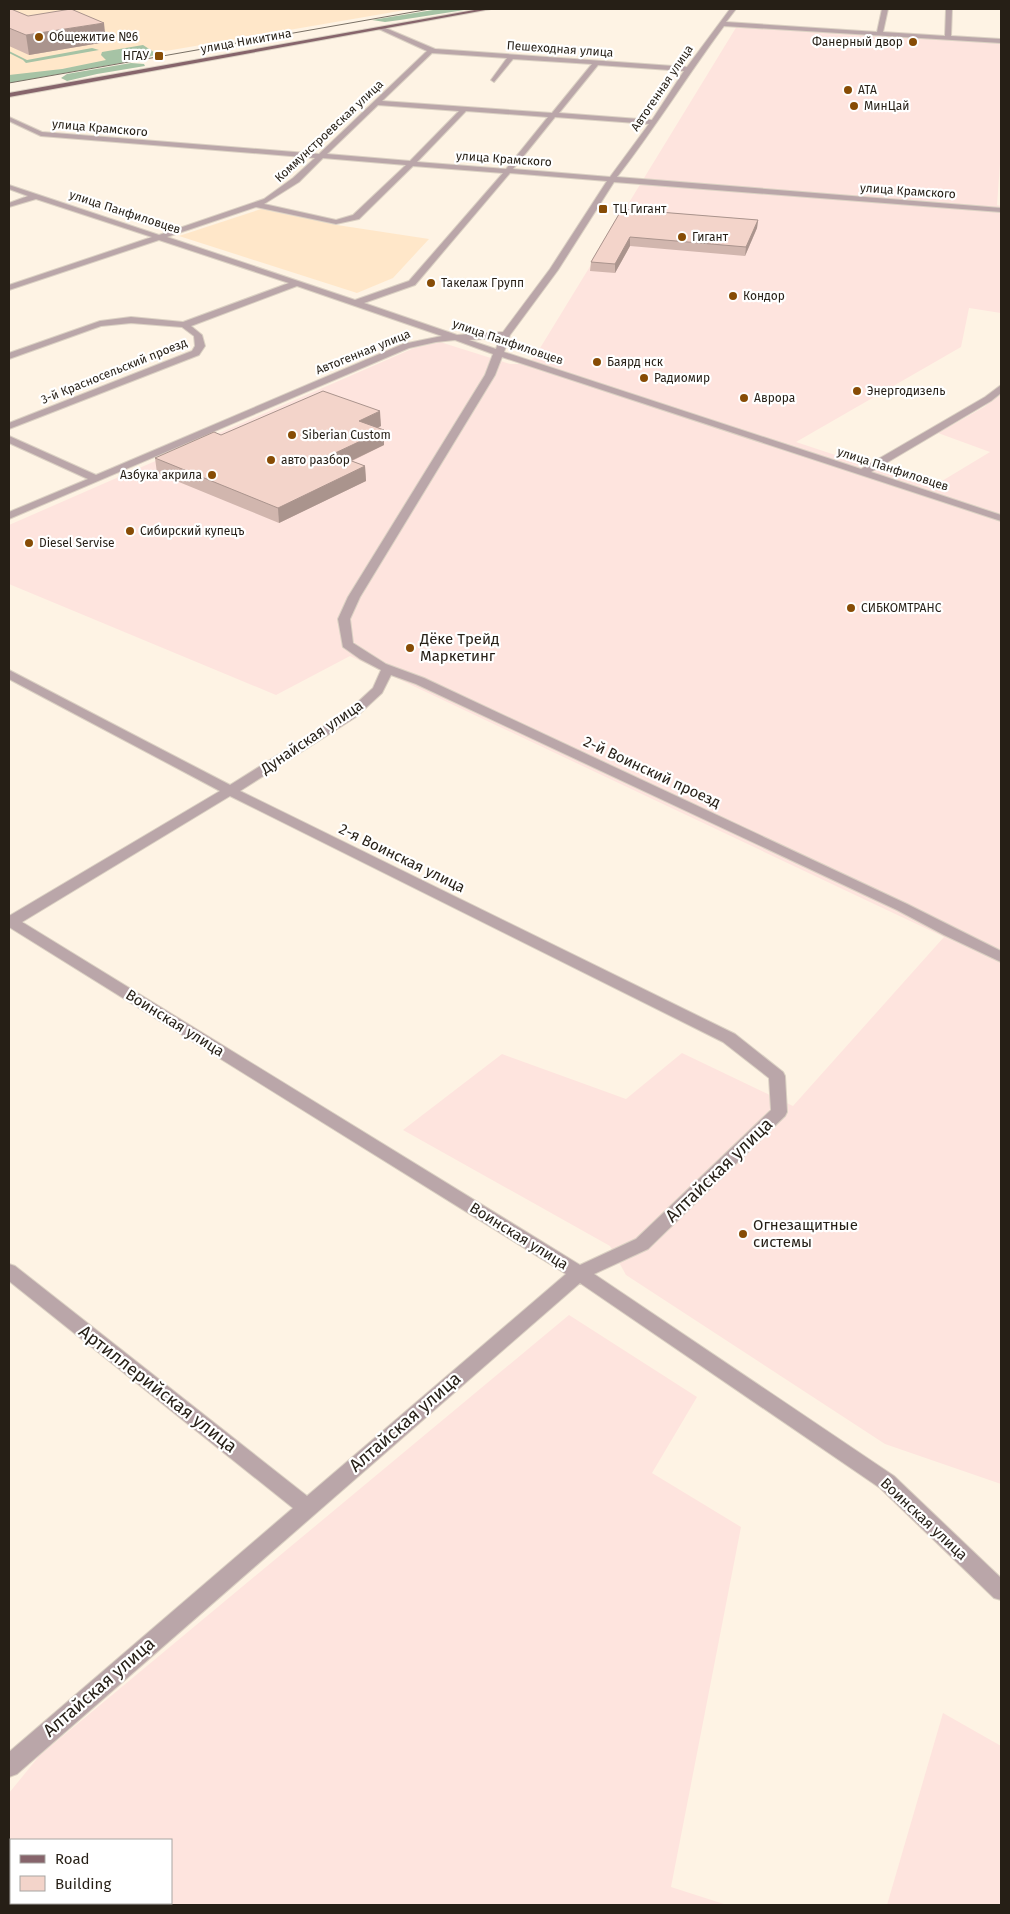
<svg xmlns="http://www.w3.org/2000/svg" width="1010" height="1914" font-family="'Fira Sans',sans-serif">
	<rect width="100%" height="100%" fill="#fef3e4"/>
	<g fill="#fee4de" fill-rule="evenodd">
		<polygon points="737,26 1001,42 1001,150 997,205 1001,206 1001,313 969,308 961,347 796,442 932,487 990,452 938,433 984,407 1001,392 1001,1484 885,1444 626,1275 610,1246 403,1130 502,1054 626,1099 682,1053 793,1106 944,937 350,656 276,695 9,584 9,525 414,348 440,342 510,364 523,364 534,358"/>
		<path d="M569 1315 697 1397 652 1473 741 1527 671 1887 727 1905H9V1793L40 1755ZM11 1840H171V1903H11Z"/>
		<polygon points="943,1713 1001,1746 1001,1905 887,1905"/>
	</g>
	<g fill="#ffe7c9">
		<polygon points="9,9 411,9 9,78"/>
		<polygon points="261,209 337,225 429,239 393,278 357,293 179,236"/>
	</g>
	<g fill="#a6c3a5">
		<polygon points="439,9 471,9 400,20 385,22 372,20"/>
		<polygon points="143,45 157,54 143,59 9,83 9,75 62,69 106,60 101,55 102,52"/>
		<polygon points="92,48 99,50 26,63 23,60 9,53 9,51 27,60"/>
		<polygon points="131,63 144,64 145,66 97,74 67,81 61,78 67,74"/>
	</g>
	<g fill="none" stroke-linecap="round" stroke-linejoin="round">
		<defs>
			<path id="minor" d="M730 9H736L726 22 877 32 882 9H888L883 32 945 36 946 9H952L951 36 1001 39V43L724 26C687 76 655 128 617 177L1001 208V212L614 182 558 270 510 335 504 352 861 469 985 397 1001 385V393L991 401 871 472 1001 515V521L502 357 495 375 360 597 350 619 353 643 386 664 424 678 907 904 1001 951V962L944 935 897 910 416 684 391 675 382 693 356 717 240 791 735 1034 783 1072 785 1076 787 1112 785 1116 648 1249 594 1274 894 1476 1001 1578V1600L994 1598 880 1488 580 1283 17 1774 9 1777V1752L293 1508 9 1281V1264L15 1266 307 1496 566 1274 9 927V916L220 791 9 679V670L230 785 348 711 373 688 381 670 360 659 343 647 338 619 348 597 485 375 493 354 455 340 436 342 409 348 9 519V512L88 479 9 443V436L96 475 403 344 442 336 297 286 191 326 202 335 205 346 199 355 9 429V423L192 351 195 346 194 336 182 327 131 323 101 326 9 359V353L100 321 131 317 183 322 289 283 159 240 9 290V285L152 237 36 199 9 207V203L28 196 9 189V185L159 235 264 199 293 178 315 158 41 136 9 121V117L42 132 319 154 427 51 379 29V27H383L435 49 687 67ZM432 53 507 58 491 80 494 82 513 59 592 64 552 113 382 101ZM598 65 684 71 652 120 559 113ZM378 105 459 111 410 161 327 154ZM466 111 548 117 506 169 417 162ZM555 117 649 124 610 177 513 169ZM323 158 406 165 353 215 336 220 264 204 299 182ZM413 166 503 173 409 281 355 300 167 237 256 207 336 224 359 219ZM510 173 607 181 550 269 503 332 457 335 364 303 415 285ZM500 337 496 349 469 340 497 338ZM230 796 723 1042 769 1078 771 1110 636 1239 580 1265 22 922Z"/>
			<polygon id="major" points="480,9 491,9 9,97 9,93"/>
		</defs>
		<use href="#minor" stroke="#dbd1c3" stroke-width="2"/>
		<use href="#major" stroke="#dbd1c3" stroke-width="2"/>
		<use href="#minor" fill="#baa6a9" fill-rule="evenodd"/>
		<use href="#major" fill="#86646b" fill-rule="evenodd"/>
		<polyline stroke="#797065" stroke-width="1" points="9,83 430,9"/>
	</g>
	<g fill="#d1b6ae">
		<polygon points="9,9 28,16 106,42 29,55 9,46"/>
		<polygon points="622,209 758,220 757,228 745,256 630,246 615,273 590,271 591,262"/>
		<polygon points="381,426 378,428 384,445 352,461 365,466 366,481 279,523 157,473 155,458 221,435"/>
	</g>
	<g fill="#aa948d">
		<polygon points="104,23 106,42 29,55 26,35"/>
		<polygon points="758,220 757,228 745,256 746,247"/>
		<polygon points="630,237 630,246 615,273 615,264"/>
		<polygon points="380,411 381,426 360,436 359,421"/>
		<polygon points="384,430 384,445 334,469 333,454"/>
		<polygon points="365,466 366,481 279,523 278,508"/>
	</g>
	<g fill="#f3d4ca" stroke="#aa948d">
		<polygon points="9,9 11,9 28,16 71,9 104,23 26,35 9,28"/>
		<polygon points="622,209 758,220 746,247 630,237 615,264 591,262"/>
		<polygon points="323,391 380,411 359,421 384,430 333,454 365,466 278,508 155,458 214,432 221,435"/>
	</g>
	<g fill="#874c05" stroke="#fff" stroke-width="2">
		<circle cx="39" cy="37" r="5"/>
		<circle cx="913" cy="42" r="5"/>
		<rect x="154" y="51" width="10" height="10" rx="2.5"/>
		<circle cx="848" cy="90" r="5"/>
		<circle cx="854" cy="106" r="5"/>
		<rect x="598" y="204" width="10" height="10" rx="2.5"/>
		<circle cx="682" cy="237" r="5"/>
		<circle cx="431" cy="283" r="5"/>
		<circle cx="733" cy="296" r="5"/>
		<circle cx="597" cy="362" r="5"/>
		<circle cx="644" cy="378" r="5"/>
		<circle cx="857" cy="391" r="5"/>
		<circle cx="744" cy="398" r="5"/>
		<circle cx="292" cy="435" r="5"/>
		<circle cx="271" cy="460" r="5"/>
		<circle cx="212" cy="475" r="5"/>
		<circle cx="130" cy="531" r="5"/>
		<circle cx="29" cy="543" r="5"/>
		<circle cx="851" cy="608" r="5"/>
		<circle cx="410" cy="648" r="5"/>
		<circle cx="743" cy="1234" r="5"/>
	</g>
	<g text-anchor="middle" dominant-baseline="central" stroke-width="4.5" stroke-linejoin="round" paint-order="stroke">
		<g font-size="12" fill="#261f16" stroke="#fff" text-anchor="start">
			<text x="49" y="37">Общежитие №6</text>
			<text x="903" y="42" text-anchor="end">Фанерный двор</text>
			<text x="149" y="56" text-anchor="end">НГАУ</text>
			<text x="858" y="90">АТА</text>
			<text x="864" y="106">МинЦай</text>
			<text x="613" y="209">ТЦ Гигант</text>
			<text x="692" y="237">Гигант</text>
			<text x="441" y="283">Такелаж Групп</text>
			<text x="743" y="296">Кондор</text>
			<text x="607" y="362">Баярд нск</text>
			<text x="654" y="378">Радиомир</text>
			<text x="867" y="391">Энергодизель</text>
			<text x="754" y="398">Аврора</text>
			<text x="302" y="435">Siberian Custom</text>
			<text x="281" y="460">авто разбор</text>
			<text x="202" y="475" text-anchor="end">Азбука акрила</text>
			<text x="140" y="531">Сибирский купецъ</text>
			<text x="39" y="543">Diesel Servise</text>
			<text x="861" y="608">СИБКОМТРАНС</text>
		</g>
		<g font-size="12" fill="#261f16" stroke="#fff">
			<text transform="translate(246 41) rotate(-10)">улица Никитина</text>
			<text transform="translate(560 49) rotate(4)">Пешеходная улица</text>
			<text transform="translate(662 88) rotate(-56)">Автогенная улица</text>
			<text transform="translate(100 128) rotate(5)">улица Крамского</text>
			<text transform="translate(329 131) rotate(-43)">Коммунстроевская улица</text>
			<text transform="translate(504 159) rotate(4)">улица Крамского</text>
			<text transform="translate(908 191) rotate(4)">улица Крамского</text>
			<text transform="translate(125 212) rotate(18)">улица Панфиловцев</text>
			<text transform="translate(508 342) rotate(19)">улица Панфиловцев</text>
			<text transform="translate(363 352) rotate(-22)">Автогенная улица</text>
			<text transform="translate(114 371) rotate(-22)">3-й Красносельский проезд</text>
			<text transform="translate(893 469) rotate(18)">улица Панфиловцев</text>
		</g>
		<g font-size="15" fill="#261f16" stroke="#fff" text-anchor="start">
			<text x="420" y="639">Дёке Трейд<tspan x="420" dy="17">Маркетинг</tspan></text>
			<text x="753" y="1225">Огнезащитные<tspan x="753" dy="17">системы</tspan></text>
		</g>
		<g font-size="15" fill="#261f16" stroke="#fff">
			<text transform="translate(312 737) rotate(-34)">Дунайская улица</text>
			<text transform="translate(652 772) rotate(25)">2-й Воинский проезд</text>
			<text transform="translate(402 858) rotate(26)">2-я Воинская улица</text>
			<text transform="translate(175 1023) rotate(32)">Воинская улица</text>
			<text transform="translate(519 1236) rotate(32)">Воинская улица</text>
			<text transform="translate(924 1519) rotate(43)">Воинская улица</text>
		</g>
		<g font-size="18" fill="#261f16" stroke="#fff">
			<text transform="translate(719 1170) rotate(-44)">Алтайская улица</text>
			<text transform="translate(158 1389) rotate(38)">Артиллерийская улица</text>
			<text transform="translate(405 1422) rotate(-41)">Алтайская улица</text>
			<text transform="translate(99 1687) rotate(-41)">Алтайская улица</text>
		</g>
	</g>
	<rect width="1010" height="1914" fill="none" stroke="#261f16" stroke-width="20"/>
	<rect x="10" y="1839" width="162" height="65" fill="#ffffff" stroke="#a8a5a2"/>
	<rect x="20" y="1855" width="25" height="8" fill="#86646b" stroke="#a8a5a2"/>
	<text x="55" y="1864" font-size="15" fill="#261f16">Road</text>
	<rect x="20" y="1876" width="25" height="15" fill="#f3d4ca" stroke="#a8a5a2"/>
	<text x="55" y="1889" font-size="15" fill="#261f16">Building</text>
</svg>
